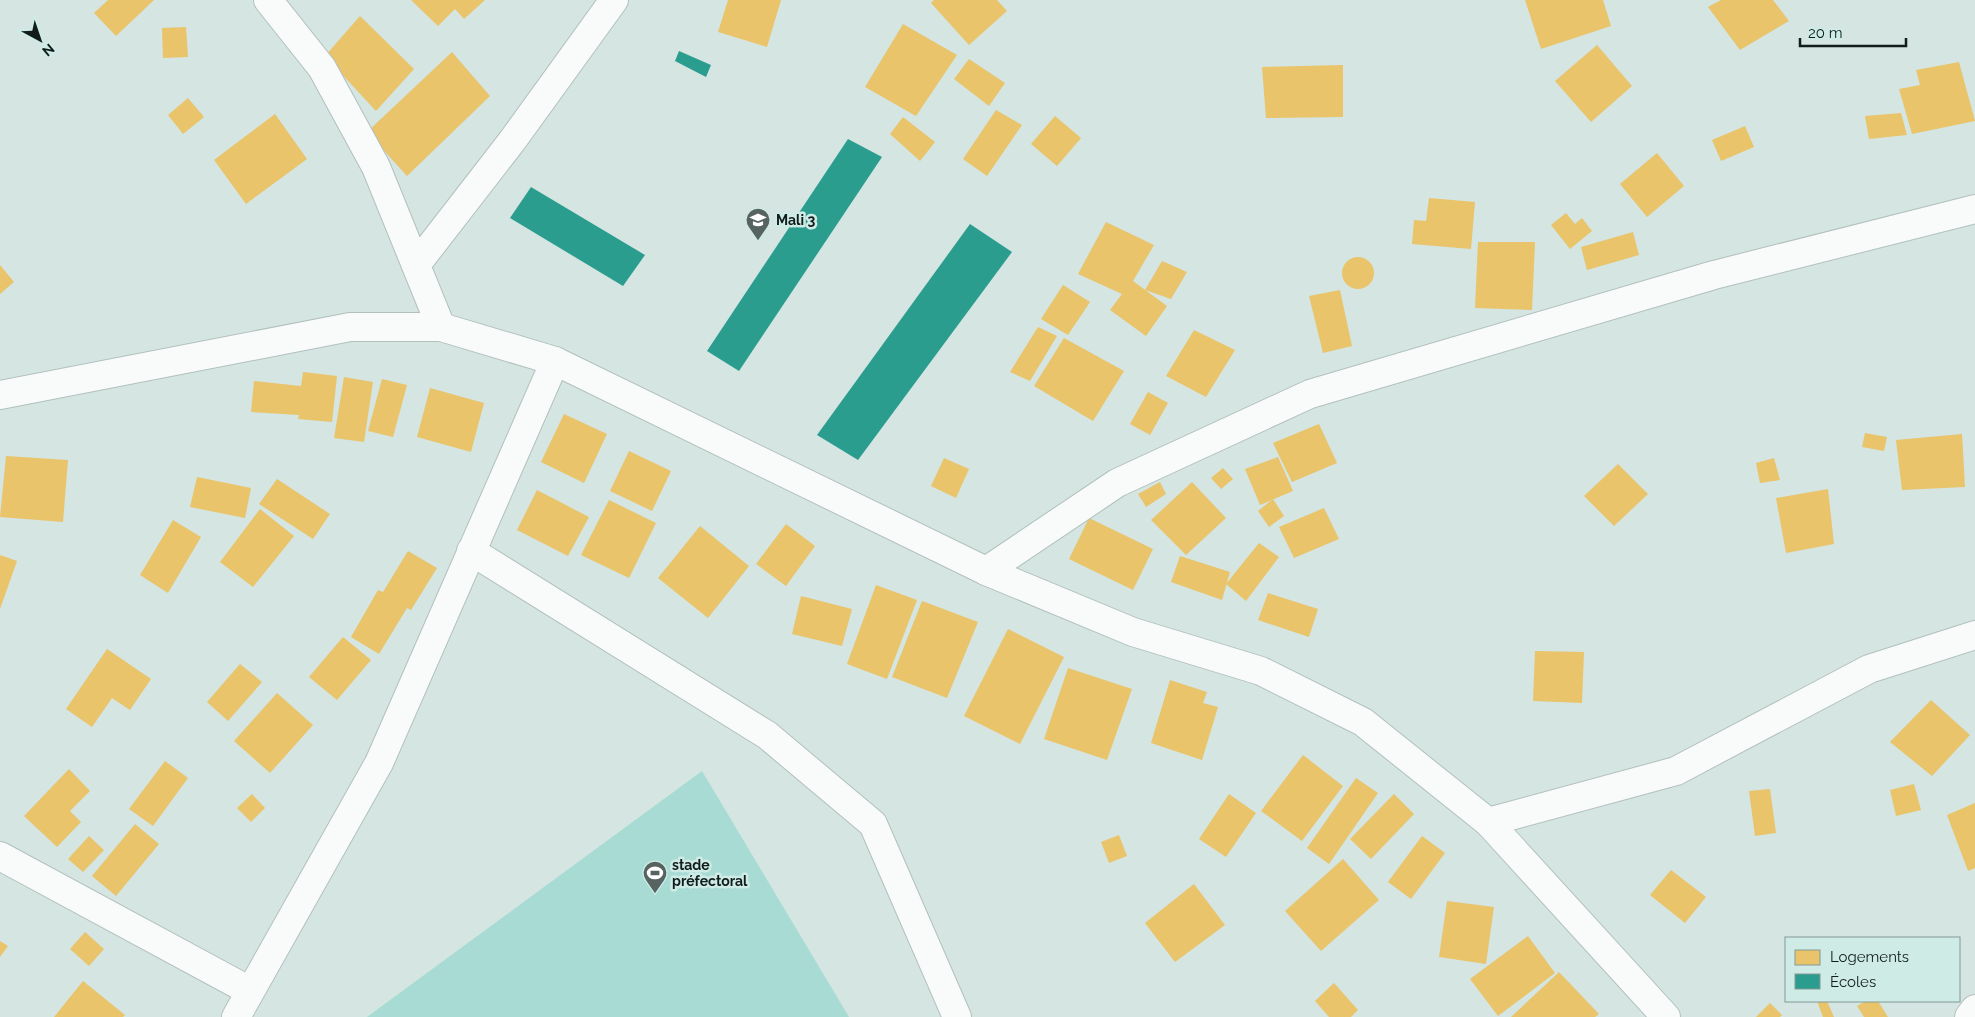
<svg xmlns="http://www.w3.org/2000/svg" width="1975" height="1017" font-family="Raleway,sans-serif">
	<rect width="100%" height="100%" fill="#d4e5e2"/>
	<polygon fill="#a7dbd3" points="702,771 849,1017 367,1017"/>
	<g fill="#e9c46a">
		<polygon points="108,0 154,0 116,36 94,13"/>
		<polygon points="411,0 485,0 464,19 455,9 438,26"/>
		<polygon points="728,0 781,0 767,47 718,32"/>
		<polygon points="934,0 997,0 1007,11 969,45 931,3"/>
		<polygon points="1525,0 1603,0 1611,26 1541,49"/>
		<polygon points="1721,0 1773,0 1789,21 1740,50 1708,7"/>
		<polygon points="360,16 414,69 376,111 325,56"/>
		<polygon points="903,24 957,55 916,116 865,87"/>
		<polygon points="186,27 188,57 163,58 162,28"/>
		<polygon points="1597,45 1632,86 1591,122 1555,81"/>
		<polygon points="452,52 490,96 407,176 367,132"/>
		<polygon points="969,59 1005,83 989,106 954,79"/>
		<polygon points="1959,62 1975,121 1912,134 1899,89 1920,85 1916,70"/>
		<polygon points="1343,65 1343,117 1266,118 1262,67"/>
		<polygon points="188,98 204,117 183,134 168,115"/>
		<polygon points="996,110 1022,125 987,176 963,159"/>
		<polygon points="1901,113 1907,135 1869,139 1865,116"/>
		<polygon points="275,114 307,159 246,204 214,160"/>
		<polygon points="1055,116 1081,138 1057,166 1031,144"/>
		<polygon points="903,117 935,142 920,161 890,134"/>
		<polygon points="1745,126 1754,147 1721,161 1712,140"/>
		<polygon points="1657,153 1684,186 1647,217 1620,184"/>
		<polygon points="1429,198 1475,202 1471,249 1412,244 1414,220 1426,221"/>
		<polygon points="1566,213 1575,224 1582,218 1592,231 1570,249 1551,225"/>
		<polygon points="1106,222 1154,245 1133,281 1167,306 1146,336 1110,310 1122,294 1078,274"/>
		<polygon points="1633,232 1639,255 1587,270 1581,247"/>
		<polygon points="1478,242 1535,242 1532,310 1475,308"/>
		<circle cx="1358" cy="273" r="16"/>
		<polygon points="1162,261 1187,272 1171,299 1145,290"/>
		<polygon points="0,265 14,282 0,294"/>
		<polygon points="1063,285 1090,302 1068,335 1041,319"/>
		<polygon points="1340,290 1352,346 1323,353 1309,296"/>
		<polygon points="1038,327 1057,336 1030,381 1010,372"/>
		<polygon points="1194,330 1235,350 1206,397 1166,376"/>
		<polygon points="1064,338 1124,371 1093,421 1034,386"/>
		<polygon points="303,372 337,376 332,422 298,419 299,415 251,412 254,381 301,386"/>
		<polygon points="344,377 373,382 364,442 334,438"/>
		<polygon points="382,379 407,385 393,437 368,431"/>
		<polygon points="430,388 484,403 471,452 417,437"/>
		<polygon points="1148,392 1168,403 1150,435 1130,424"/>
		<polygon points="564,414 607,434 584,483 541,462"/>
		<polygon points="1319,424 1337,463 1292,482 1273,443"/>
		<polygon points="1865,433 1887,437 1884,451 1862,447"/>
		<polygon points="1962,434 1965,487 1902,490 1896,440"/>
		<polygon points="629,451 671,471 652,511 610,491"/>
		<polygon points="6,456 68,460 63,522 0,517"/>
		<polygon points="1278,457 1293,491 1260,505 1245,469"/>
		<polygon points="944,458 969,469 956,498 931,486"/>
		<polygon points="1774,458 1780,480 1760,483 1756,463"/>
		<polygon points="1618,464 1648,494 1614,526 1584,496"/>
		<polygon points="1223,468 1233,479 1221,489 1211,478"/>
		<polygon points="197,477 251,488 245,518 190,507"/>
		<polygon points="277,479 330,514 313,539 259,504"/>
		<polygon points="1160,482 1166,494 1146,507 1138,494"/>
		<polygon points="1192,482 1226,518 1186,555 1151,520"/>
		<polygon points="1828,489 1834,544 1786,553 1776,498"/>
		<polygon points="537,490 589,517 568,556 517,530"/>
		<polygon points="1273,499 1284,516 1269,527 1258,511"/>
		<polygon points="609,500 656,523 629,578 581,555"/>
		<polygon points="1324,508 1339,539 1294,558 1279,527"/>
		<polygon points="260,509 294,536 253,587 220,562"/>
		<polygon points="1089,518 1153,549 1133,590 1069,559"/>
		<polygon points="173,520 201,537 168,593 140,575"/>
		<polygon points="786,524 815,546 786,586 756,564"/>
		<polygon points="700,526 749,566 708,618 658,578"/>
		<polygon points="1259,543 1279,557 1246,601 1226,584"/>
		<polygon points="408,551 437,568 411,610 407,608 379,654 351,637 378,590 383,592"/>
		<polygon points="0,555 17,561 0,609"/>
		<polygon points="1180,556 1230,572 1222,600 1171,582"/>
		<polygon points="876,585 917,600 887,679 847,664"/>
		<polygon points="1268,593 1318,609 1309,637 1258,620"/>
		<polygon points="801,596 852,609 842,646 792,634"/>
		<polygon points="922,601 978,622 947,698 892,677"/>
		<polygon points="1008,629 1064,657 1020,744 964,716"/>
		<polygon points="343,637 371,660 337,700 309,677"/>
		<polygon points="107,649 151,679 130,710 112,698 92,727 66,709"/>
		<polygon points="1535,651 1584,652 1582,703 1533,701"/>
		<polygon points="240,664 262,682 228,721 207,702"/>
		<polygon points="1068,668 1132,689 1107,760 1044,739"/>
		<polygon points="1170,680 1207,692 1203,703 1218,707 1202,760 1151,743"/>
		<polygon points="277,693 313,725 270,773 234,741"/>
		<polygon points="1931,700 1970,735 1932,776 1890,742"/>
		<polygon points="1303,755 1343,786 1302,841 1261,811"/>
		<polygon points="165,761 188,778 153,826 129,809"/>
		<polygon points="69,769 90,791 70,811 81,822 57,847 24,816"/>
		<polygon points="1356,778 1378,793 1329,864 1307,848"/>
		<polygon points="1914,784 1921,810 1896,816 1890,790"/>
		<polygon points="1770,789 1776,833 1755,836 1749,791"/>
		<polygon points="252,794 265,808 251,822 237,808"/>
		<polygon points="1229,794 1256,813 1226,857 1199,839"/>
		<polygon points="1394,794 1414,814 1371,859 1350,839"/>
		<polygon points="1975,803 1975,868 1968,871 1947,815"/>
		<polygon points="135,824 159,844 116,896 92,876"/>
		<polygon points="1119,835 1127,856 1109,863 1101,842"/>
		<polygon points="89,836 104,850 83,872 68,859"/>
		<polygon points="1422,836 1445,853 1411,899 1388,882"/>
		<polygon points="1343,859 1379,900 1321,951 1285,911"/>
		<polygon points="1671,870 1706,897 1685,923 1650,895"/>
		<polygon points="1194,884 1225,925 1175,962 1145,923"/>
		<polygon points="1447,901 1494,907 1486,964 1439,957"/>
		<polygon points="85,932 104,949 89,966 70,949"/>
		<polygon points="1528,936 1555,973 1498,1016 1470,979"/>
		<polygon points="0,941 8,946 0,957"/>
		<polygon points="1559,972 1599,1014 1595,1017 1511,1017"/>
		<polygon points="83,981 125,1015 123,1017 54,1017"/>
		<polygon points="1334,983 1358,1010 1351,1017 1329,1017 1315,1001"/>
		<polygon points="1817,1001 1827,1001 1834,1017 1823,1017"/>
		<polygon points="1866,1001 1878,1001 1888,1017 1864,1017 1857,1006"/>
		<polygon points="1770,1003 1782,1015 1780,1017 1756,1017"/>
	</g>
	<g fill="#2a9d8f">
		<polygon points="679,51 711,65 706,77 675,61"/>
		<polygon points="848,139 882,157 739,371 707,351"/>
		<polygon points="531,187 645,255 623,286 510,218"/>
		<polygon points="970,224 1012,252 858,460 817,435"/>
	</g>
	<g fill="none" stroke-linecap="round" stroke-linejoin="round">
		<defs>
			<g id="minor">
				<polyline points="268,0 322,68 376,167 441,327"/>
				<polyline points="416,265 512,141 614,0"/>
				<polyline points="471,551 767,735 873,824 957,1017"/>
				<polyline points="986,571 1117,483 1310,394 1714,275 1975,209"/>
				<polyline points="1488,822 1676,771 1869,669 1975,635"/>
				<polyline points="0,856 250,991"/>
				<polyline points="236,1017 379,763 555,361"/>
				<polyline points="1969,1017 1975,1009"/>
			</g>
			<polyline id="major" points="0,395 350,327 441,327 555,361 986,571 1133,632 1261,671 1363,722 1488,822 1666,1017"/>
		</defs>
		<use href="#minor" stroke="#b2c0bd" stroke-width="30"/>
		<use href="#major" stroke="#b2c0bd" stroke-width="30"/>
		<use href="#minor" stroke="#f9fbfb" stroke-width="28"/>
		<use href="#major" stroke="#f9fbfb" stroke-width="28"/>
	</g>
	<defs>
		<symbol id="school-pin" viewBox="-11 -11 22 30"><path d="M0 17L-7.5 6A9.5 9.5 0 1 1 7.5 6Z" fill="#566361" stroke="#ceebe6"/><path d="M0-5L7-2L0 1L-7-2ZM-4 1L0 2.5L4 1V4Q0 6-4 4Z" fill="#fff"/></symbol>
		<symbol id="stadium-pin" viewBox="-11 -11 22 30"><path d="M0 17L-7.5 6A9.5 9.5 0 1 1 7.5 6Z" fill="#566361" stroke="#ceebe6"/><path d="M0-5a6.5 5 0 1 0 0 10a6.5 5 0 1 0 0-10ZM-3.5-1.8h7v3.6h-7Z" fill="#fff"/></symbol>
	</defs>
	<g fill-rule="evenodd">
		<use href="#school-pin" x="744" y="206" width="28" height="38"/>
		<use href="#stadium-pin" x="641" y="859" width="28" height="38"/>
	</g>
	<g text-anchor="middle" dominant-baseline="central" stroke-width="5" stroke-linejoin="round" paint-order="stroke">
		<g font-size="14" font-weight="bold" fill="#121d1b" stroke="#ceebe6" text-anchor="start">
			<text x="776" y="220">Mali 3</text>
			<text x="672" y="865">stade<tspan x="672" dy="16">préfectoral</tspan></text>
		</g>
	</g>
	<rect x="1785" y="937" width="175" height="65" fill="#ceebe6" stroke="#839995"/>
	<rect x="1795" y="950" width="25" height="15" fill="#e9c46a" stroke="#839995"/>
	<text x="1830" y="962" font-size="15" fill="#121d1b">Logements</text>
	<rect x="1795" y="974" width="25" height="15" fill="#2a9d8f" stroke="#839995"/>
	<text x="1830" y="987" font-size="15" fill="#121d1b">Écoles</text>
	<g transform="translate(40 40) rotate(140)" stroke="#ceebe6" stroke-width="4" paint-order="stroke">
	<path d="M0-4L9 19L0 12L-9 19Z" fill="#121d1b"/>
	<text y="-8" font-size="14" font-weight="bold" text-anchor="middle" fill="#121d1b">N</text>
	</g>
	<path d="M1800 38v8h106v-8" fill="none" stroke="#121d1b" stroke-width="2.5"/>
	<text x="1808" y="38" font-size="15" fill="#121d1b" stroke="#ceebe6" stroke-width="4" paint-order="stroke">20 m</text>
</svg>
